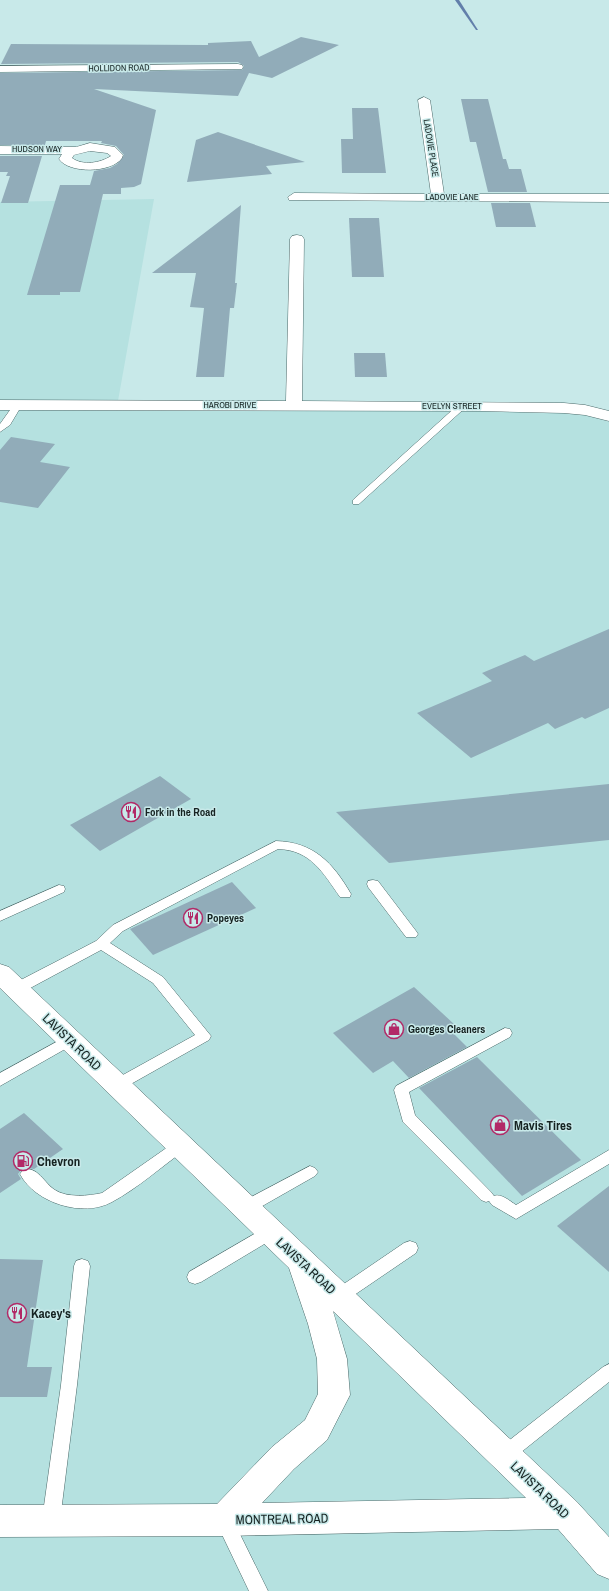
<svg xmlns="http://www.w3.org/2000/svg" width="609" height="1591" font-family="'Archivo Narrow',sans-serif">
	<rect width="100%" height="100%" fill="#c8e9e9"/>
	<polygon fill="#b5e1e0" points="154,199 118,401 587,413 609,422 609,1591 0,1591 0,202"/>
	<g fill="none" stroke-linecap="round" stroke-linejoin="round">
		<polygon fill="#627faa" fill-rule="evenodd" points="455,0 459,0 478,30 476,30"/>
	</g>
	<g fill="#91acb9">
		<polygon points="301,37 339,45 272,78 249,73 238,96 94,89 156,110 141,184 134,187 121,188 121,194 103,194 80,292 60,292 60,295 27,295 60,185 90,185 94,171 110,168 117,164 124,155 116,146 101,143 102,141 46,141 45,145 0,145 0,73 242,70 244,66 238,62 1,64 11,44 208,45 208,43 251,41 259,57"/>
		<polygon points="461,99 488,99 503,159 506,159 509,169 521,169 527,192 488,192 476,142 470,142"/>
		<polygon points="352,108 378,108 386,173 342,173 341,139 353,139"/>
		<polygon points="218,132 305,162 266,166 272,174 187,182 196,140"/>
		<polygon points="0,156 42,156 28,203 1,203 10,176 6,176 8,172 0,172"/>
		<polygon points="491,203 530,203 536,227 496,227"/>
		<polygon points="241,205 235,283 237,283 234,308 230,308 224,377 196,377 204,308 190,307 196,273 152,273"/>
		<polygon points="349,218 379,218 384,277 352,277"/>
		<polygon points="354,353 385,353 387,377 355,377"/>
		<polygon points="11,437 55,444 40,462 70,467 38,508 0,502 0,450"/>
		<polygon points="609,629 609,708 585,719 582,717 555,729 548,723 471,758 417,713 492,681 482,673 525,655 534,661"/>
		<polygon points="160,776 191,799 100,851 70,825"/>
		<polygon points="609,784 609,840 389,863 336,812"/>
		<polygon points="232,882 256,908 153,955 130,929"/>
		<polygon points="414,987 455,1025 449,1029 467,1047 409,1078 393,1061 373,1073 333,1033"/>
		<polygon points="477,1057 581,1160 522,1196 419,1088"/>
		<polygon points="24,1113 63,1149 34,1169 28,1168 22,1169 18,1174 21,1179 0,1193 0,1129"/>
		<polygon points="609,1186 609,1272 557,1226"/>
		<polygon points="0,1259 43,1260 27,1367 52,1367 47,1397 0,1397"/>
	</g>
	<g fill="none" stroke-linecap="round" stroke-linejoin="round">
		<defs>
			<g id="lane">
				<polygon points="18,402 22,405 10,425 0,432 0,424 15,403"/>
				<polygon points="463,402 466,403 466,407 359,504 353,504 353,500 460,403"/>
				<path d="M276 841C314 842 333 863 351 894L350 897H340C323 873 311 850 278 849L123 931 110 943 163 977 211 1036 209 1040 122 1089 117 1091 112 1089 110 1085 112 1081 195 1035 153 983 101 950 21 993 16 994 11 993 9 989 11 985 96 941 113 925Z"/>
				<polygon points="373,880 378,881 416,931 418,934 416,937 406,937 368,887 367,884 368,881"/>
				<polygon points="59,885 64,886 65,889 64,892 0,921 0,911"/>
				<path d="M505 1028 510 1029 512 1033 510 1037 409 1092 415 1115 491 1192 494 1196C501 1193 510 1201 516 1205L609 1150V1164L516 1219 492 1205 489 1201 486 1202 481 1200 403 1122 394 1090 396 1086Z"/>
				<polygon points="69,1035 74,1036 76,1040 74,1044 0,1086 0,1073"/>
				<path d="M180 1140 185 1142 187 1146 185 1150C161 1167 138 1188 112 1202 83 1218 35 1203 20 1174L23 1170C37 1165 44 1183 55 1190 67 1198 89 1196 102 1193L175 1142Z"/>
				<polygon points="310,1166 315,1168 318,1172 315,1176 250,1213 245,1214 240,1213 237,1208 240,1203"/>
				<polygon points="270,1225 276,1227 278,1232 276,1237 201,1282 195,1284 189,1282 187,1277 189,1272"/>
				<polygon points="410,1241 416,1243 418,1248 416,1253 344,1302 338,1304 332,1302 330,1297 332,1292 404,1243"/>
				<polygon points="82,1259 88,1261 90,1266 77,1385 60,1520 57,1526 51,1529 45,1526 42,1520 61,1385 74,1266 76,1261"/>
				<polygon points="609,1364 609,1382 510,1461 504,1463 498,1461 495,1455 498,1449 603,1367"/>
				<polygon points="225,1513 231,1516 268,1591 249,1591 216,1522 219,1516"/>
			</g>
			<g id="street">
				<polygon points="238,64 242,65 243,67 242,69 0,72 0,66"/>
				<polygon points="424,97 430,100 444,194 609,194 609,202 289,200 288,197 294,193 431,194 418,100"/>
				<path d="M90 143 115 147 123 155 122 158C112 173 69 174 59 159L62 154H0V146L76 147ZM90 151 107 153 111 156C100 163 83 166 72 158L74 155Z"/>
				<polygon points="297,235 302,236 304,239 302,401 564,403 585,405 609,411 609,421 585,415 564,413 481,411 0,410 0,400 286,401 290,239 292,236"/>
			</g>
			<path id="secondary" d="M0 964 9 967 577 1502 609 1537V1579L597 1574 558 1529 224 1536 0 1537V1505L217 1504 272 1447 305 1420 318 1394 317 1359 308 1324 289 1268 0 988ZM333 1311 526 1498 262 1503 294 1469 327 1440 350 1395 347 1359Z"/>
		</defs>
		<use href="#lane" stroke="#4b6969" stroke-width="1"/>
		<use href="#street" stroke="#4b6969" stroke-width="1"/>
		<use href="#secondary" stroke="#4b6969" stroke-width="1"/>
		<use href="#lane" fill="#fff" fill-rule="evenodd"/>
		<use href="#street" fill="#fff" fill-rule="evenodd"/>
		<use href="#secondary" fill="#fff" fill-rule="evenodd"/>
	</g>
	<defs>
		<symbol id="restaurant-ring" viewBox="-11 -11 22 22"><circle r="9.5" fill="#c8e9e9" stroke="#b22967" stroke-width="1.5"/><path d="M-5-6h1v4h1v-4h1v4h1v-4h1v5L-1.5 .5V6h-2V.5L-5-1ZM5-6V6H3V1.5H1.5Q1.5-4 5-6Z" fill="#b22967"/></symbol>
		<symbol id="shop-ring" viewBox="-11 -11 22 22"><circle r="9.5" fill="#c8e9e9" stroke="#b22967" stroke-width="1.5"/><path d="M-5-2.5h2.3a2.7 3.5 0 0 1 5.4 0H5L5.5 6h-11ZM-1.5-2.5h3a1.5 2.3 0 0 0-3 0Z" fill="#b22967"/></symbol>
		<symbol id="fuel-ring" viewBox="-11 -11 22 22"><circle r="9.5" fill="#c8e9e9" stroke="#b22967" stroke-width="1.5"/><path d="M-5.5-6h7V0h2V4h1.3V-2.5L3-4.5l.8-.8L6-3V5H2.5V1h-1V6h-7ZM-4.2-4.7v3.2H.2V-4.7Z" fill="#b22967"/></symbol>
	</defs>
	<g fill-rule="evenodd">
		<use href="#restaurant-ring" x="120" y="801" width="22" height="22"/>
		<use href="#restaurant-ring" x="182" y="907" width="22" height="22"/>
		<use href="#shop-ring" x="383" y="1018" width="22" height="22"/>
		<use href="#shop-ring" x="489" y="1114" width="22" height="22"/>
		<use href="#fuel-ring" x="12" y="1150" width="22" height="22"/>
		<use href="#restaurant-ring" x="6" y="1302" width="22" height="22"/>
	</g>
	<g text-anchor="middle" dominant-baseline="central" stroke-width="3" stroke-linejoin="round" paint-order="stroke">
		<g font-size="9" fill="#162322" stroke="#c8e9e9">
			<text transform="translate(119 68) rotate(-1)">HOLLIDON ROAD</text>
			<text transform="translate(431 148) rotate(81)">LADOVIE PLACE</text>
			<text x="37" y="149">HUDSON WAY</text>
			<text x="452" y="197">LADOVIE LANE</text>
			<text x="230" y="405">HAROBI DRIVE</text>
			<text x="452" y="406">EVELYN STREET</text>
		</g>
		<g font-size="11" font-weight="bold" fill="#162322" stroke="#c8e9e9" text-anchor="start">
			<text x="145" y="812">Fork in the Road</text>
			<text x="207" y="918">Popeyes</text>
			<text x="408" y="1029">Georges Cleaners</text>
		</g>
		<g font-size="13" fill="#162322" stroke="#c8e9e9">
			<text transform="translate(72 1042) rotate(44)">LAVISTA ROAD</text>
			<text transform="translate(306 1266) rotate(43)">LAVISTA ROAD</text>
			<text transform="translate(540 1490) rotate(44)">LAVISTA ROAD</text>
			<text transform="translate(282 1519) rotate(-1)">MONTREAL ROAD</text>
		</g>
		<g font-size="13" font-weight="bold" fill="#162322" stroke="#c8e9e9" text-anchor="start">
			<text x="514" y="1125">Mavis Tires</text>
			<text x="37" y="1161">Chevron</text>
			<text x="31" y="1313">Kacey's</text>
		</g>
	</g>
</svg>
